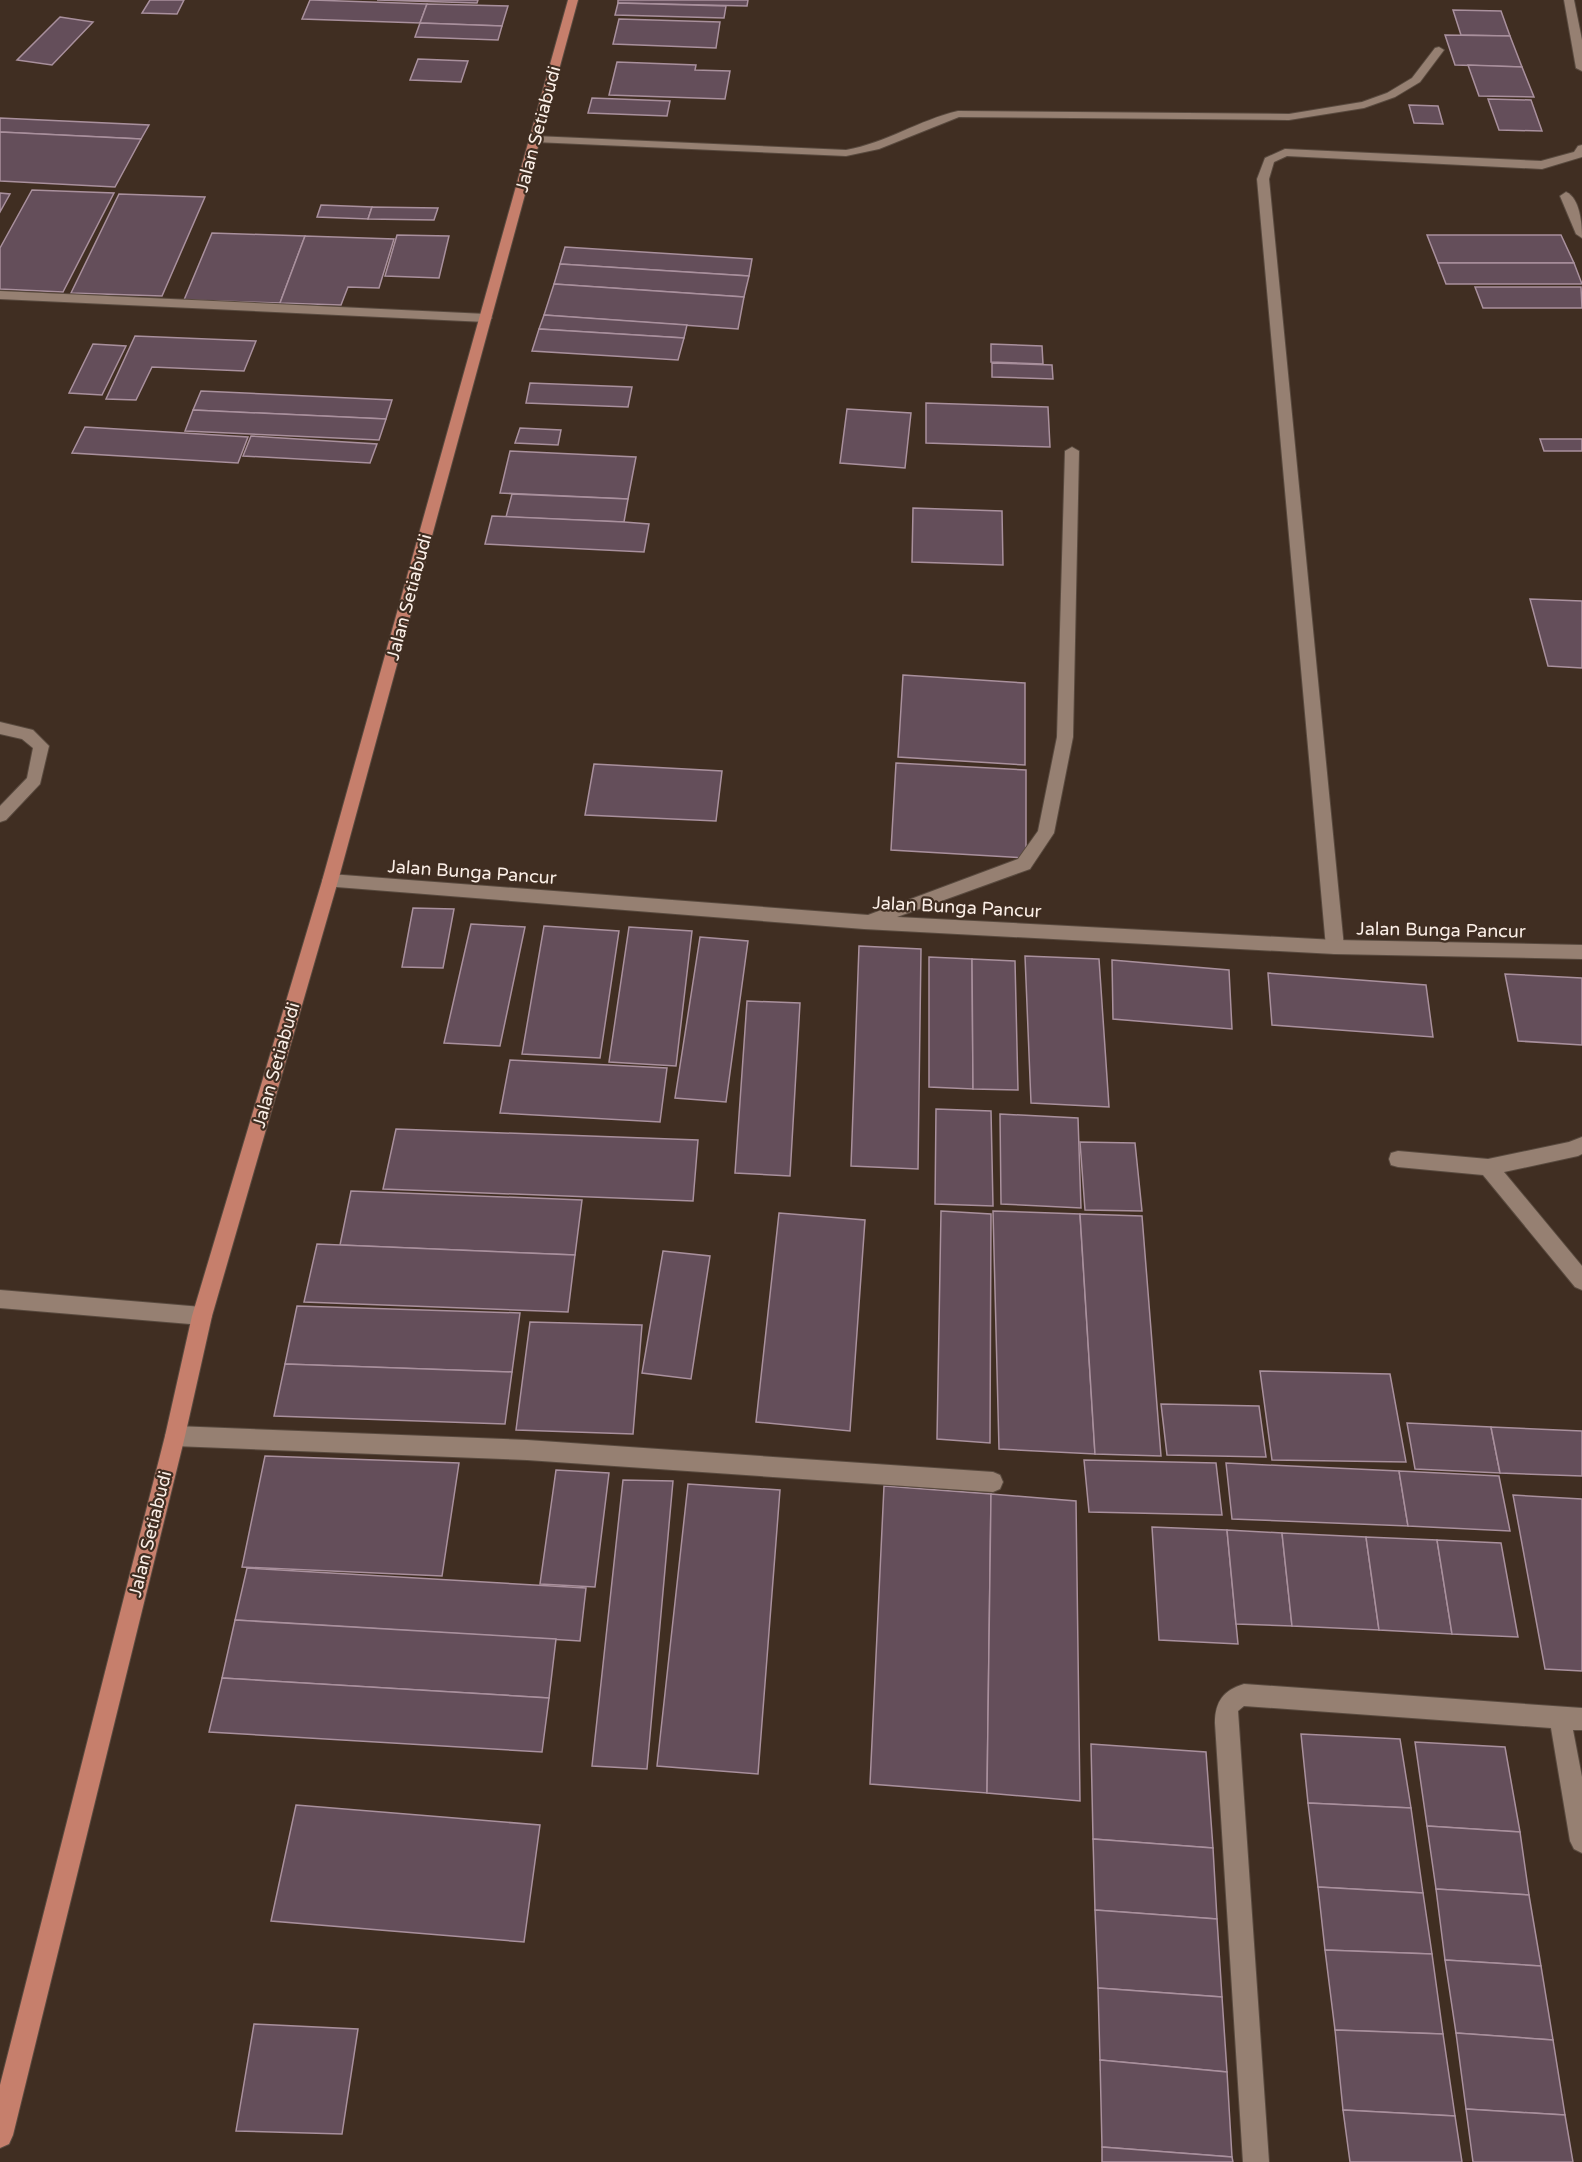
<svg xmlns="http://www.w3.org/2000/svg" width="1582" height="2162" font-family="'Varela Round',sans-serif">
	<rect width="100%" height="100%" fill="#402e22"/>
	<g fill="#644e5a" stroke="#a9909d" stroke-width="1.5">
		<polygon points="150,0 184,0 177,14 142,13"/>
		<polygon points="310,0 313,0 427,4 420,23 302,19"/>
		<polygon points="377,0 478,0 477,3"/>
		<polygon points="618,0 748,0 747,6 618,3"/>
		<polygon points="618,3 726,6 724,18 615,15"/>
		<polygon points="427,4 508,6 502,26 420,23"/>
		<polygon points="1453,10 1501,11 1510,36 1461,35"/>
		<polygon points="60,17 93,22 52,65 17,60"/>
		<polygon points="619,19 720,22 716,48 613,44"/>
		<polygon points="420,23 502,26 498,40 415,37"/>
		<polygon points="1445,35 1510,36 1522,67 1455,65"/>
		<polygon points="418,59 468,61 461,82 410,80"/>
		<polygon points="617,62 696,65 695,70 730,71 725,99 609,95"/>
		<polygon points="1468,65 1522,67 1534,97 1479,96"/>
		<polygon points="592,98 670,101 667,116 588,113"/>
		<polygon points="1488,99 1531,100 1542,131 1499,130"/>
		<polygon points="1409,105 1438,106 1443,124 1414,123"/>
		<polygon points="0,118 149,125 141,139 0,132"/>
		<polygon points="0,132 141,139 115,187 0,181"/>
		<polygon points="32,190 114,193 63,292 0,289 0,248"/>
		<polygon points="0,193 10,194 0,212"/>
		<polygon points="119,194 205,197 162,296 71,293"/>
		<polygon points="321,205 372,207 368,219 317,217"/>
		<polygon points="372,207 438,208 434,220 368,219"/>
		<polygon points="212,233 305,236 280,303 184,300"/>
		<polygon points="397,235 449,236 439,278 385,276"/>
		<polygon points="1427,235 1561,235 1574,263 1438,263"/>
		<polygon points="305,236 394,239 379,288 348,287 341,305 280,303"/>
		<polygon points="565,247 752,259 749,276 560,264"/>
		<polygon points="1438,263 1574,263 1582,284 1446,284"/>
		<polygon points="560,264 749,276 744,297 554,284"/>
		<polygon points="554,284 744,297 738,329 544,315"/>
		<polygon points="1475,287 1581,287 1582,308 1483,308"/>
		<polygon points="544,315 687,325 684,338 539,329"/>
		<polygon points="539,329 684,338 678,360 532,351"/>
		<polygon points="135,336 256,341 244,371 152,367 136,400 106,399"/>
		<polygon points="93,344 126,346 102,395 69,393"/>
		<polygon points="991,344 1042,346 1043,364 991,362"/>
		<polygon points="992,363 1052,365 1053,379 992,377"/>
		<polygon points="530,383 632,387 628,407 526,403"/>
		<polygon points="201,391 392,400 386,419 193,410"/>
		<polygon points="926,403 1048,407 1050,447 926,443"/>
		<polygon points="847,409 911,413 905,468 840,463"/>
		<polygon points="193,410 386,419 379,440 185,431"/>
		<polygon points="85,427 248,437 238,463 72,453"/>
		<polygon points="520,428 561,430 558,445 515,443"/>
		<polygon points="251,436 377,444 370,463 243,456"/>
		<polygon points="1540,439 1582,439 1582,451 1544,451"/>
		<polygon points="510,451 636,457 628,499 500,493"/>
		<polygon points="512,494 628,499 624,522 506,517"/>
		<polygon points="913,508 1002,511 1003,565 912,562"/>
		<polygon points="492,516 624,522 649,524 644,552 485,544"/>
		<polygon points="1530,599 1582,601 1582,668 1548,666"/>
		<polygon points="903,675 1025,683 1025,765 898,757"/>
		<polygon points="896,763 1026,770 1026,858 891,850"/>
		<polygon points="594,764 722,771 716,821 585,815"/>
		<polygon points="413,908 454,909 443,968 402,967"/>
		<polygon points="471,924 525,927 500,1046 444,1043"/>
		<polygon points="544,926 619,931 600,1058 522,1054"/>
		<polygon points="629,927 692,931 676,1066 609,1062"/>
		<polygon points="700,937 748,941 726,1102 675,1098"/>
		<polygon points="859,946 921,949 918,1169 851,1166"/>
		<polygon points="1025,956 1099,959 1109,1107 1031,1103"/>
		<polygon points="929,957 972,959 973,1089 929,1087"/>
		<polygon points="972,959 1015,961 1018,1090 973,1089"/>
		<polygon points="1112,960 1229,970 1232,1029 1113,1019"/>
		<polygon points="1268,973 1426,985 1433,1037 1272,1025"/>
		<polygon points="1505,974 1582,978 1582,1045 1518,1041"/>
		<polygon points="747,1001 800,1003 790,1176 735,1173"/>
		<polygon points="510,1060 667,1068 660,1122 500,1113"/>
		<polygon points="936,1109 991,1111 993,1206 935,1204"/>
		<polygon points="1000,1114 1078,1118 1081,1208 1001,1204"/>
		<polygon points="396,1129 698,1140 693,1201 383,1189"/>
		<polygon points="1080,1142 1135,1143 1142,1211 1085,1210"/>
		<polygon points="351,1191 582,1200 575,1255 340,1245"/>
		<polygon points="941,1211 991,1214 990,1443 937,1439"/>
		<polygon points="993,1211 1080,1214 1095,1454 999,1449"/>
		<polygon points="779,1213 865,1220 850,1431 756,1422"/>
		<polygon points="1080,1214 1142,1216 1161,1456 1095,1454"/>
		<polygon points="317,1244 575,1255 568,1312 304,1302"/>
		<polygon points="663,1251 710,1256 691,1379 642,1373"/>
		<polygon points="297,1306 520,1313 512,1372 285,1364"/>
		<polygon points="530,1322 642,1325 633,1434 516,1430"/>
		<polygon points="285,1364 512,1372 505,1424 274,1416"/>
		<polygon points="1260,1371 1390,1374 1406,1462 1272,1460"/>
		<polygon points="1161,1404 1259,1406 1266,1457 1167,1455"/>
		<polygon points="1407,1423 1491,1427 1500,1473 1415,1469"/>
		<polygon points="1491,1427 1582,1431 1582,1476 1500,1473"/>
		<polygon points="265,1456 459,1463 442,1576 242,1567"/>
		<polygon points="1084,1460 1216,1463 1222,1515 1089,1512"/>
		<polygon points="1226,1463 1399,1471 1408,1526 1232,1519"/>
		<polygon points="556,1470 609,1473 595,1587 540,1584"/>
		<polygon points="1399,1471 1499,1476 1510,1531 1408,1526"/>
		<polygon points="623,1480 673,1481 647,1769 592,1766"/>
		<polygon points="688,1484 780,1490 758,1774 657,1766"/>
		<polygon points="884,1486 991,1494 987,1793 870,1784"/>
		<polygon points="991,1494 1076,1501 1080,1801 987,1793"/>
		<polygon points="1513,1495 1582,1499 1582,1671 1545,1669"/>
		<polygon points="1152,1527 1227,1530 1238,1644 1159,1640"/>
		<polygon points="1227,1530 1282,1533 1292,1626 1236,1624"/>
		<polygon points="1282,1533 1366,1537 1379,1630 1292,1626"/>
		<polygon points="1366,1537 1437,1540 1452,1634 1379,1630"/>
		<polygon points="1437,1540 1501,1543 1518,1637 1452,1634"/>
		<polygon points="247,1568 586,1588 580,1641 235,1620"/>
		<polygon points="235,1620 556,1639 549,1698 222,1678"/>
		<polygon points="222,1678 549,1698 542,1752 209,1732"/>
		<polygon points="1301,1734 1400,1739 1411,1808 1308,1803"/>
		<polygon points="1415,1742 1505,1747 1520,1832 1427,1826"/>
		<polygon points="1091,1744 1206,1752 1213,1848 1093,1839"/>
		<polygon points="1308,1803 1411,1808 1423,1893 1318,1887"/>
		<polygon points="296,1805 540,1825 524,1942 271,1921"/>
		<polygon points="1427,1826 1520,1832 1529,1895 1436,1889"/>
		<polygon points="1093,1839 1213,1848 1217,1919 1095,1910"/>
		<polygon points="1318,1887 1423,1893 1432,1954 1325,1950"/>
		<polygon points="1436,1889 1529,1895 1541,1966 1445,1960"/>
		<polygon points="1095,1910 1217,1919 1222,1997 1098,1988"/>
		<polygon points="1325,1950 1432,1954 1443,2034 1335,2030"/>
		<polygon points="1445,1960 1541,1966 1553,2040 1456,2033"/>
		<polygon points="1098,1988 1222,1997 1227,2072 1100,2060"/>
		<polygon points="254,2024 358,2029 342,2134 236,2131"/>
		<polygon points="1335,2030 1443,2034 1455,2116 1343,2110"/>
		<polygon points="1456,2033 1553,2040 1565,2115 1466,2109"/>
		<polygon points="1100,2060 1227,2072 1232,2157 1102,2147"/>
		<polygon points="1466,2109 1565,2115 1573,2162 1473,2162"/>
		<polygon points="1343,2110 1455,2116 1462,2162 1350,2162"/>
		<polygon points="1102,2147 1232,2157 1233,2162 1102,2162"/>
	</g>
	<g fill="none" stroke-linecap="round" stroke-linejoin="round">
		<defs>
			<g id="service">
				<polygon points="1564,0 1574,0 1582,40 1582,71 1576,68"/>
				<polygon points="1582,145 1582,157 1542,169 1287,156 1274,162 1269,179 1344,947 1341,952 1335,954 1329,952 1326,947 1257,179 1265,158 1285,149 1541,161 1574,152 1578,146"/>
				<polygon points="1582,1137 1582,1154 1578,1156 1504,1172 1582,1266 1582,1290 1575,1287 1483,1175 1398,1167 1391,1165 1389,1159 1391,1153 1398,1151 1488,1159 1569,1142"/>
				<polygon points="175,1426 527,1440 993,1472 1000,1475 1003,1482 1000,1489 993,1492 527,1460 175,1446 168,1443 165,1436 168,1429"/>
			</g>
			<g id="minor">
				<path d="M1439 47 1444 50 1420 82 1395 97 1364 108 1289 120 959 117 879 149 846 156 535 142 529 139 535 136 846 150C886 143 919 120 958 111L1289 114 1362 102 1387 93 1412 78 1435 48Z"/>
				<path d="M1566 192C1580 198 1582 224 1582 238L1576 234 1560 196Z"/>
				<polygon points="0,291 486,314 492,318 486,322 0,299"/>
				<polygon points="1072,447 1079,451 1073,737 1054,833 1030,869 897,917 1335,940 1582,945 1582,959 1335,954 864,929 324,886 322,881 324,876 330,874 868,915 1018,859 1038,831 1057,737 1065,451"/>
				<polygon points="0,722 33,730 49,746 40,784 6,820 0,822 0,806 27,778 33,748 22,739 0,734"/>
				<polygon points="0,1290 202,1307 209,1310 212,1316 209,1322 202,1325 0,1308"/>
				<path d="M1244 1684 1582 1708V1730H1573L1582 1777V1853L1574 1849 1570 1841 1551 1728 1244 1706 1238 1711 1269 2162H1243L1215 1723C1215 1701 1224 1690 1244 1684Z"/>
			</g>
			<polygon id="primary" points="568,0 578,0 338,881 212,1316 185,1436 13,2135 9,2144 0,2148 0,2085 165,1436 192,1316 322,881"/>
		</defs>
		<use href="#service" stroke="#594a3f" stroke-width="2"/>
		<use href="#minor" stroke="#594a3f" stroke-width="2"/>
		<use href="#primary" stroke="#594a3f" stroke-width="2"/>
		<use href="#service" fill="#968072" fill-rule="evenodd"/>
		<use href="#minor" fill="#968072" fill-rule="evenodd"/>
		<use href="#primary" fill="#c67f6c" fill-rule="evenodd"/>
	</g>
	<g text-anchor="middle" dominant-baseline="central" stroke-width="4.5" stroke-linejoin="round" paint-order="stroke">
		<g font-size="18" fill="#fbefe7" stroke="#402e22">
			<text transform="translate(538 129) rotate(-75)">Jalan Setiabudi</text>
			<text transform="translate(409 597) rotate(-75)">Jalan Setiabudi</text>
			<text transform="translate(472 872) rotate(4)">Jalan Bunga Pancur</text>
			<text transform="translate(957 907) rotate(3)">Jalan Bunga Pancur</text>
			<text transform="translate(1441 930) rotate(1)">Jalan Bunga Pancur</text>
			<text transform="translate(276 1065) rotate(-74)">Jalan Setiabudi</text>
			<text transform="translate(150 1534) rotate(-76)">Jalan Setiabudi</text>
		</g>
	</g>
</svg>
